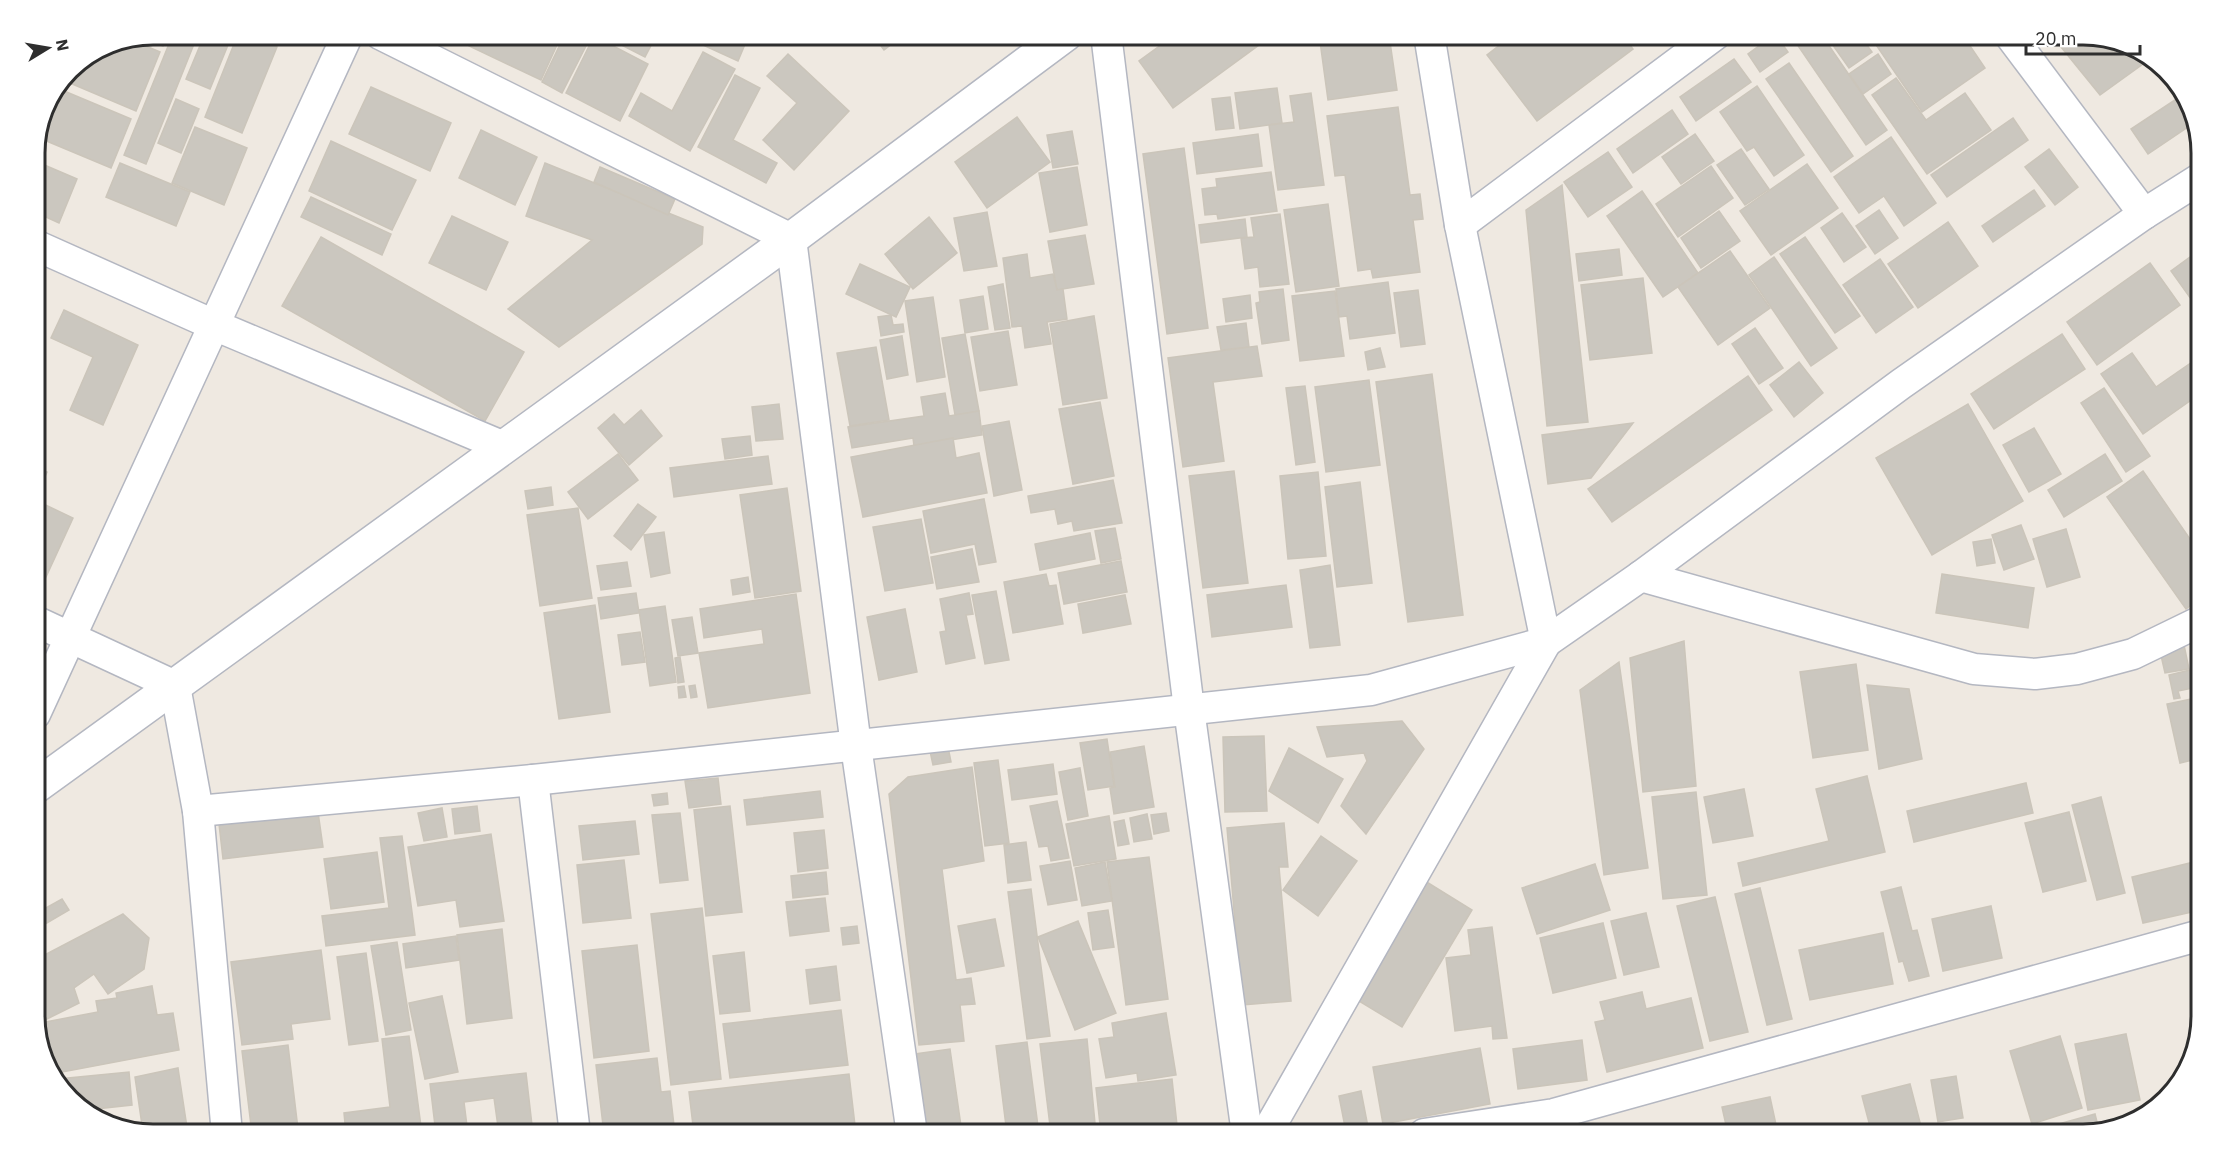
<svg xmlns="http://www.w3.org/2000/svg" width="2236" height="1169" font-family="'IBM Plex Sans',sans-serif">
	<rect width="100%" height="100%" fill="#efe9e1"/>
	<g fill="#cbc7bf" stroke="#cbc5ba" stroke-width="1.5">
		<polygon points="153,34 168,34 163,46 141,37"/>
		<polygon points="173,34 198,34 146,164 124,155"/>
		<polygon points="238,34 248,34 277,47 242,133 205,117"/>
		<polygon points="474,34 562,34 541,80 469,46"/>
		<polygon points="565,34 574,34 588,42 562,93 542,82"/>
		<polygon points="600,34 657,34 645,57"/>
		<polygon points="679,34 742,34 748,37 738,61"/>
		<polygon points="872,34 899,34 901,37 884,50"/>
		<polygon points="1176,34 1274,34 1173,108 1139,61"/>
		<polygon points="1319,34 1357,34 1358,39 1389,35 1397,90 1328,100"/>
		<polygon points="1514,34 1622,34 1633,49 1537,121 1487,55"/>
		<polygon points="1775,34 1788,52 1760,72 1748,54"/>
		<polygon points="1790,34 1821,34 1887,130 1866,145"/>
		<polygon points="1825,34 1859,34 1872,52 1849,68"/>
		<polygon points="1879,34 1922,34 1929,44 1942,34 1962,34 1985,68 1922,112 1872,39"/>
		<polygon points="2067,34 2083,34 2136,47 2150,59 2100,95 2057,42"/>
		<polygon points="204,36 228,45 210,89 186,79"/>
		<polygon points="594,36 648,64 620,121 566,93"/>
		<polygon points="129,39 160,52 136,111 70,83 78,64 108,43"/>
		<polygon points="703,52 735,69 690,151 629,116 641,93 672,111"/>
		<polygon points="788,54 849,111 794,170 763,140 797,103 767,76"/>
		<polygon points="1878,54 1891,74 1863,94 1849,74"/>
		<polygon points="1734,59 1751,82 1696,121 1680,97"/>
		<polygon points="1789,63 1853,156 1831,172 1766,79"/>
		<polygon points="735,75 760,88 733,140 777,163 766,183 698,147"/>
		<polygon points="1896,78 1926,120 1965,93 1991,130 1927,174 1872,95"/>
		<polygon points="1757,86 1804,155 1774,176 1754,147 1747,151 1720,112"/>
		<polygon points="371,87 451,123 430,171 349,134"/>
		<polygon points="57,88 131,119 111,168 37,137"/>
		<polygon points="1277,88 1282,123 1240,129 1235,93"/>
		<polygon points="1311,93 1324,185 1278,190 1269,125 1294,122 1290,96"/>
		<polygon points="2184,94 2194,123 2148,154 2131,129"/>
		<polygon points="1230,97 1234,128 1216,130 1212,99"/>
		<polygon points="176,99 199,109 181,153 158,143"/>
		<polygon points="1398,107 1410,195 1420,194 1423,219 1413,220 1420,272 1373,278 1371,269 1358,271 1345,175 1335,176 1327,116"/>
		<polygon points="1672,110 1688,134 1633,173 1617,149"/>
		<polygon points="1017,117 1050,162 987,208 955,162"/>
		<polygon points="2013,118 2028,140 1947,197 1931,175"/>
		<polygon points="195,127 247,148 224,205 172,183"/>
		<polygon points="481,130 537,157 515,205 459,178"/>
		<polygon points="1072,131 1078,164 1053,168 1047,135"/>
		<polygon points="1258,134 1262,166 1197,174 1193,143"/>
		<polygon points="1695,134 1714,161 1681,184 1662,157"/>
		<polygon points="1891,137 1936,203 1904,226 1884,196 1859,213 1834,177"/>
		<polygon points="331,141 416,180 392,230 309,191"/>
		<polygon points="1184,148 1208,328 1167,334 1143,154"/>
		<polygon points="1741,149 1769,189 1745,205 1717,165"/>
		<polygon points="2049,149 2078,187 2055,205 2025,167"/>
		<polygon points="1608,152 1632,187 1588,217 1564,182"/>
		<polygon points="35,161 77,179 59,223 35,212"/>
		<polygon points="120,163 190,192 176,226 106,197"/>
		<polygon points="545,163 703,227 702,244 559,347 508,309 592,240 526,216"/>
		<polygon points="1807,164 1838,208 1771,255 1740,211"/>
		<polygon points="1711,166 1733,198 1678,237 1656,204"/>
		<polygon points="600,167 675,199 668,215 594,182"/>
		<polygon points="1077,167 1087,225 1050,232 1039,173"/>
		<polygon points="1271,172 1277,211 1218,219 1217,214 1205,215 1202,189 1217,187 1216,179"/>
		<polygon points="1562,185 1588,422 1547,426 1526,210"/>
		<polygon points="2034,190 2045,206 1993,242 1982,226"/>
		<polygon points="1642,191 1698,273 1663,297 1607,216"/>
		<polygon points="311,197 391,234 382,255 301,217"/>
		<polygon points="1328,204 1339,286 1296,292 1284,210"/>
		<polygon points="1879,210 1898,238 1875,254 1856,226"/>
		<polygon points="1719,211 1740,241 1701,268 1681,238"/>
		<polygon points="987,212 997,266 964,271 954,218"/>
		<polygon points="1842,213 1866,247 1844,262 1821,228"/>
		<polygon points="1280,214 1289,284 1260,287 1258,267 1245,269 1241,238 1254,237 1251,218"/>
		<polygon points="452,216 508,242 486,290 429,263"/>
		<polygon points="929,217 957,253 913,289 885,254"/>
		<polygon points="1245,219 1247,237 1201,243 1199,225"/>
		<polygon points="1948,222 1978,266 1918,308 1888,264"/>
		<polygon points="1085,235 1094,284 1057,290 1048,241"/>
		<polygon points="321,237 524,352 485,421 282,306"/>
		<polygon points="1805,237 1860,316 1835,333 1780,254"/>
		<polygon points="1619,249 1622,275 1579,281 1576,254"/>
		<polygon points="2201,249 2201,302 2196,306 2171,271"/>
		<polygon points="1730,251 1770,308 1718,345 1678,287"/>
		<polygon points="1027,254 1030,278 1053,274 1057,290 1063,289 1067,319 1047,322 1051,344 1025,348 1022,326 1012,327 1003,258"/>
		<polygon points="1774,257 1837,348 1811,366 1749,275"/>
		<polygon points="1880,259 1913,307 1876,333 1843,285"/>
		<polygon points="2150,263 2180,305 2097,365 2067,322"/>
		<polygon points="860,264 910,287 896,317 846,294"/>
		<polygon points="1643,278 1652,353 1590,360 1581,285"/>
		<polygon points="1388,282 1395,333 1350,339 1347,316 1339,317 1336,289"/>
		<polygon points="1003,284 1010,328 995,330 988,287"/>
		<polygon points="1283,289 1289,340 1262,344 1256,303 1260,302 1259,292"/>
		<polygon points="1418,290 1425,344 1401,347 1394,293"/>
		<polygon points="1335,291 1344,356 1300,361 1292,296"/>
		<polygon points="1250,295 1252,318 1226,322 1223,299"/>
		<polygon points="983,296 988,329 965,333 960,300"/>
		<polygon points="933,297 945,377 917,382 905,301"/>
		<polygon points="64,310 138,345 103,425 70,410 93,357 51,338"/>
		<polygon points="891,315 893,325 903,324 904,332 881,336 878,317"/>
		<polygon points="1094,316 1107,398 1063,405 1050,324"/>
		<polygon points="1246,323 1249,347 1221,350 1217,327"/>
		<polygon points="1755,328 1783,368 1759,384 1732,344"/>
		<polygon points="1008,331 1017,385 980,391 971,337"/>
		<polygon points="965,334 979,411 955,415 942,338"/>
		<polygon points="2062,334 2085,369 1994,429 1971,394"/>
		<polygon points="902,336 908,375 887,379 880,340"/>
		<polygon points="1257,346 1262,376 1213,382 1224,461 1183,467 1168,358"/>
		<polygon points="876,347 889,420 850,426 837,353"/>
		<polygon points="1380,348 1385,367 1368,370 1365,352"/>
		<polygon points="2132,353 2156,387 2201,356 2201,393 2143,434 2101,374"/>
		<polygon points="1799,362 1823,393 1794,417 1770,385"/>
		<polygon points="1432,374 1463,615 1408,622 1376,382"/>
		<polygon points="1748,376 1772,410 1612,522 1588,489"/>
		<polygon points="1369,380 1380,465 1326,472 1315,387"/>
		<polygon points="1305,386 1315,462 1296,465 1286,388"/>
		<polygon points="2104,388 2150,456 2126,472 2081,403"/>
		<polygon points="945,393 949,416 979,411 982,435 914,446 913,438 852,448 848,427 924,416 921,397"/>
		<polygon points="2201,401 2201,418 2194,407"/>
		<polygon points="1100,402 1114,476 1073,484 1059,409"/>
		<polygon points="779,404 783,439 756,441 752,407"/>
		<polygon points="1968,404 2023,501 1932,555 1876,458"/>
		<polygon points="641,410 662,436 629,465 598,428 614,414 624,425"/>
		<polygon points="1009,421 1022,490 994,496 982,426"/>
		<polygon points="1633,423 1591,478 1548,484 1542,435"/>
		<polygon points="2034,428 2061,474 2029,492 2003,445"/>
		<polygon points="750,436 752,455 725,459 722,439"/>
		<polygon points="953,438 956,458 979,453 987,493 863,517 851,457"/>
		<polygon points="2201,448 2201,465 2194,454"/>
		<polygon points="618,454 638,480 588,519 568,492"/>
		<polygon points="2105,454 2122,481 2064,517 2048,490"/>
		<polygon points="768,456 772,484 674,497 670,468"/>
		<polygon points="35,466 47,472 36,497 35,497"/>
		<polygon points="1234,471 1248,583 1203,588 1189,476"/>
		<polygon points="2143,471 2201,555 2201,598 2186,609 2107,497"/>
		<polygon points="1318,472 1326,556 1288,559 1280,476"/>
		<polygon points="1113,480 1122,523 1074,531 1072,521 1058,524 1055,509 1031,513 1028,496"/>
		<polygon points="1360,482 1372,583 1337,587 1325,487"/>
		<polygon points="551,487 553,505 528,509 525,491"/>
		<polygon points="787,488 801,591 755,598 740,495"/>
		<polygon points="984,499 996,562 979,565 975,544 931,553 923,511"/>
		<polygon points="35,500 73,518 35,601"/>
		<polygon points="638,504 656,517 631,550 614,536"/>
		<polygon points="578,508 592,598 540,606 527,515"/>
		<polygon points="921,519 933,583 885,591 873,527"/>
		<polygon points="2021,525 2034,559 2004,570 1992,535"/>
		<polygon points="1115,528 1121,559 1101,563 1095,531"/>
		<polygon points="2066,529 2080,577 2047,587 2033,539"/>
		<polygon points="664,532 670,573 651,577 644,535"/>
		<polygon points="1090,533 1095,559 1040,570 1035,544"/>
		<polygon points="1991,539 1995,563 1977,566 1973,542"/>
		<polygon points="972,549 979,582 937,589 931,557"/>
		<polygon points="1121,561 1127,592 1064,604 1058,573"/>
		<polygon points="627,562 631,586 601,590 597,566"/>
		<polygon points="1330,565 1340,645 1310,648 1300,570"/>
		<polygon points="1046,574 1049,586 1056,585 1063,624 1013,633 1004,582"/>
		<polygon points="1942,574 2034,588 2028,628 1936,613"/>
		<polygon points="748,577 750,592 733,595 731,580"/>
		<polygon points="1286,585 1292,627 1212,637 1207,595"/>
		<polygon points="996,591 1009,660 985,664 972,595"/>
		<polygon points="636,593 639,613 601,619 598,598"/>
		<polygon points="969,593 973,614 966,615 975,658 946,664 940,632 946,631 940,599"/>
		<polygon points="796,594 810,693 708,708 699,653 764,644 762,629 704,638 700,609"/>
		<polygon points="1125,595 1131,624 1083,633 1078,604"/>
		<polygon points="595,605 610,712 559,719 544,613"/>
		<polygon points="665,606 676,682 650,686 639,610"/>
		<polygon points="905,609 917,672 879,680 867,617"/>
		<polygon points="692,617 698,653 678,656 672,620"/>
		<polygon points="640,632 645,662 622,665 618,635"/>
		<polygon points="1684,641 1696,786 1643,792 1630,658"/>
		<polygon points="2184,645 2189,669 2165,673 2160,651"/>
		<polygon points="680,657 684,682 678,683 675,658"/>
		<polygon points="1619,662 1648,868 1604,875 1580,690"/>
		<polygon points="1856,664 1868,750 1813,758 1800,672"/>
		<polygon points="2190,670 2193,688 2178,691 2180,698 2174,699 2169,675"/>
		<polygon points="695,685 697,697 691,698 689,686"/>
		<polygon points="1867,685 1909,689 1922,759 1879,769"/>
		<polygon points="684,686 686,697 679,698 678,687"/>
		<polygon points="2201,697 2201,758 2180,763 2167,704"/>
		<polygon points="1402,721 1424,749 1366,834 1341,806 1367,761 1364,753 1327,757 1317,727"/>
		<polygon points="1264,736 1267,811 1225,812 1223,737"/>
		<polygon points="1107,739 1114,786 1088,790 1080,743"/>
		<polygon points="1144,746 1154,807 1114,814 1110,788 1115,787 1110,752"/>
		<polygon points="948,747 951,762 933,765 930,751"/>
		<polygon points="1289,748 1343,779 1318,823 1269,791"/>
		<polygon points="998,760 1009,843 985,846 974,763"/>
		<polygon points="1053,764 1057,794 1012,800 1008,770"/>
		<polygon points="972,767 984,861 942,869 956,980 971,978 975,1004 960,1005 964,1041 919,1045 889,794 908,777"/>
		<polygon points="1080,768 1088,816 1068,820 1059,772"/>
		<polygon points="1867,776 1885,852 1743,886 1738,863 1829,841 1816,789"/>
		<polygon points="718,778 721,804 689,808 685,781"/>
		<polygon points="2026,783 2033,813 1914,842 1907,811"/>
		<polygon points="1744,789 1753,836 1713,843 1704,797"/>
		<polygon points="820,791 823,817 747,825 744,800"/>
		<polygon points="1696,792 1707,895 1663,899 1652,797"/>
		<polygon points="667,793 668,804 654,806 652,795"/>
		<polygon points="2101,797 2125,893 2097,900 2072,805"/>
		<polygon points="1057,801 1069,858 1051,861 1048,846 1039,847 1030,806"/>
		<polygon points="477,806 480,831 455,834 452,809"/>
		<polygon points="730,806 742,912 706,916 694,810"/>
		<polygon points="442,808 447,837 424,841 418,813"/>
		<polygon points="318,812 323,847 223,859 219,824"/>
		<polygon points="2069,812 2086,881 2043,892 2025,823"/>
		<polygon points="680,813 688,880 660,883 652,815"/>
		<polygon points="1166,813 1169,831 1154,834 1151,815"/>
		<polygon points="1147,814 1152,839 1134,842 1130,818"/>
		<polygon points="1109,816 1116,859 1074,866 1066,824"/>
		<polygon points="1124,820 1129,844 1118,846 1114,822"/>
		<polygon points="635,821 639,854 583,860 579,826"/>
		<polygon points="1284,823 1288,867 1279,867 1291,1001 1242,1005 1227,828"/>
		<polygon points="824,830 828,868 798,872 794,833"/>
		<polygon points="491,834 504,921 460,927 456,900 418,906 408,847"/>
		<polygon points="402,836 415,935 326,946 322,916 389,908 380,838"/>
		<polygon points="1321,836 1357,861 1318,916 1283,890"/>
		<polygon points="1026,842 1031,880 1008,883 1004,845"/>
		<polygon points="377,852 384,902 331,909 324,859"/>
		<polygon points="1149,857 1168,999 1126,1005 1107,862"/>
		<polygon points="624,860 631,918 583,923 577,865"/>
		<polygon points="1070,861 1077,900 1048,905 1040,866"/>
		<polygon points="2198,861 2201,876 2201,910 2143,923 2132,877"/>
		<polygon points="1105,862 1112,901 1082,906 1075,868"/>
		<polygon points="1595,864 1610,910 1537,934 1522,888"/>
		<polygon points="826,872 828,894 793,898 791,876"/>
		<polygon points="1425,881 1472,910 1402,1027 1354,998"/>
		<polygon points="1901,887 1912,931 1917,930 1929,976 1909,981 1903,961 1899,962 1881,892"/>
		<polygon points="1760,888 1792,1019 1767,1025 1735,894"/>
		<polygon points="1031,889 1050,1036 1027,1039 1008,892"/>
		<polygon points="1715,897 1748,1032 1710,1041 1677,906"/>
		<polygon points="825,898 829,931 790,936 786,902"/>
		<polygon points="62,899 69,910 35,930 35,914"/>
		<polygon points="1991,906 2002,958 1943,971 1932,919"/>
		<polygon points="702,908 721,1079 671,1085 651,914"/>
		<polygon points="1108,910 1114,947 1093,950 1088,913"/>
		<polygon points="1646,913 1659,967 1624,975 1611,921"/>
		<polygon points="123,914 149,938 144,969 108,994 94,974 74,988 79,1003 35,1025 35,960"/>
		<polygon points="995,919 1004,966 967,973 958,926"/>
		<polygon points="1078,921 1116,1013 1075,1030 1038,937"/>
		<polygon points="1603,923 1616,978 1553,993 1540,938"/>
		<polygon points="857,926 859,943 843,945 841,928"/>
		<polygon points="1492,927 1507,1038 1493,1039 1492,1026 1455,1031 1446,958 1471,955 1468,930"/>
		<polygon points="502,929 512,1018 467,1024 457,935"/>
		<polygon points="1883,933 1893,984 1810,1000 1799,950"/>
		<polygon points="456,936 459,960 406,968 403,944"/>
		<polygon points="397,942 411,1030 386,1035 371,946"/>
		<polygon points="637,945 649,1051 594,1058 582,951"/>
		<polygon points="321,950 330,1019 291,1024 293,1039 242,1045 231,962"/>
		<polygon points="744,952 750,1011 720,1014 713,956"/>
		<polygon points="366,953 378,1041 349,1045 337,957"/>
		<polygon points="836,966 840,1000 810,1004 806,970"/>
		<polygon points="152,986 157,1015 173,1013 179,1050 52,1074 37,1032 47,1030 45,1022 98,1012 96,1001 117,998 116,993"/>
		<polygon points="1642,992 1646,1009 1691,998 1703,1048 1607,1072 1595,1022 1605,1020 1600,1002"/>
		<polygon points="442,996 458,1072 425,1079 409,1003"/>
		<polygon points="841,1010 848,1065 730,1078 723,1024"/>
		<polygon points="1166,1013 1176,1075 1138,1081 1137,1073 1106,1078 1099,1039 1114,1037 1112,1023"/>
		<polygon points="2126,1034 2140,1100 2088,1110 2075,1044"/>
		<polygon points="409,1036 422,1134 346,1134 344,1113 390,1107 382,1039"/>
		<polygon points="2060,1036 2082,1108 2032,1124 2010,1051"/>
		<polygon points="1087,1039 1096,1134 1051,1134 1040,1044"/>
		<polygon points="1582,1040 1587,1080 1518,1089 1513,1049"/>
		<polygon points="1027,1042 1039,1134 1007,1134 996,1046"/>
		<polygon points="288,1045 298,1129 252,1134 242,1051"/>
		<polygon points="1480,1048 1490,1104 1383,1124 1373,1067"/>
		<polygon points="950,1049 961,1126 920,1132 908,1055"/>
		<polygon points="657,1058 661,1092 670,1091 675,1134 604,1134 596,1065"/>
		<polygon points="178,1068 188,1134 153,1135 143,1132 135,1077"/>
		<polygon points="129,1072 132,1105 87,1110 58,1085 58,1079"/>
		<polygon points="526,1073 533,1134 499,1134 494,1098 464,1102 468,1134 436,1134 430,1084"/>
		<polygon points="849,1074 856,1134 694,1134 689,1092"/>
		<polygon points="1956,1076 1963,1118 1938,1122 1931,1080"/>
		<polygon points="1172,1079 1177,1125 1101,1134 1096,1088"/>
		<polygon points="1910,1084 1923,1134 1872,1134 1862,1096"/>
		<polygon points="1361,1091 1368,1127 1346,1132 1339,1096"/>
		<polygon points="1770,1097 1778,1134 1728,1134 1722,1107"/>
		<polygon points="2095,1114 2099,1130 2083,1134 2045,1134 2044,1128"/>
	</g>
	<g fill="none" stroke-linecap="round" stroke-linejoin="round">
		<defs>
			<g id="street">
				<polyline points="380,34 791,239 856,746 912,1134"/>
				<polyline points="1106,34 1189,709 1247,1134"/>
				<polyline points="2009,34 2144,214"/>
				<polyline points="1460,225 1716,34"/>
				<polyline points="35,245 214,325 504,447"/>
				<polyline points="1641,576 1974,669 2035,674 2077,669 2133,654 2201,621"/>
				<polyline points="35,621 175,686 198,811 227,1134"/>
				<polyline points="35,714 348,34"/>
				<polyline points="533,780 575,1134"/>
				<polyline points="198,811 533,780 1371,690 1546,642 1641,576 1901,384 2144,214 2201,178"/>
				<polyline points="1266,1134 1546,642 1460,225 1429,34"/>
				<polyline points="1424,1134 1554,1114 2201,935"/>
			</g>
			<polyline id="secondary" points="35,787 791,239 1066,34"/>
		</defs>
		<use href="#street" stroke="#b4b7c1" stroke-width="33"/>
		<use href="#secondary" stroke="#b4b7c1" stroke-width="36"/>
		<use href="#street" stroke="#fff" stroke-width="30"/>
		<use href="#secondary" stroke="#fff" stroke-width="33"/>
	</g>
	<path d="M0 0H2236V1169H0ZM153 45H2083A108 108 0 0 1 2191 153V1016A108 108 0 0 1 2083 1124H153A108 108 0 0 1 45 1016V153A108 108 0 0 1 153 45Z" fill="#fff" fill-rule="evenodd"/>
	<path fill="none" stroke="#2e2e2e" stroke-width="3" d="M153 45H2083A108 108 0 0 1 2191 153V1016A108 108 0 0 1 2083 1124H153A108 108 0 0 1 45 1016V153A108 108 0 0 1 153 45Z"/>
	<g transform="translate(48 48) rotate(79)" stroke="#ffffff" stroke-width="4.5" paint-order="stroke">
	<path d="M0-4.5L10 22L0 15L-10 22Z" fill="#2e2e2e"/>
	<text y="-9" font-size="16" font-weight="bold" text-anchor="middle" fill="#2e2e2e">N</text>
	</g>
	<path d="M2026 45v9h114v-9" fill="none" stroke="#2e2e2e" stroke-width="3"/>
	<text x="2035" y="45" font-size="18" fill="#2e2e2e" stroke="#ffffff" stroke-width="4.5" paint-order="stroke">20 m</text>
</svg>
